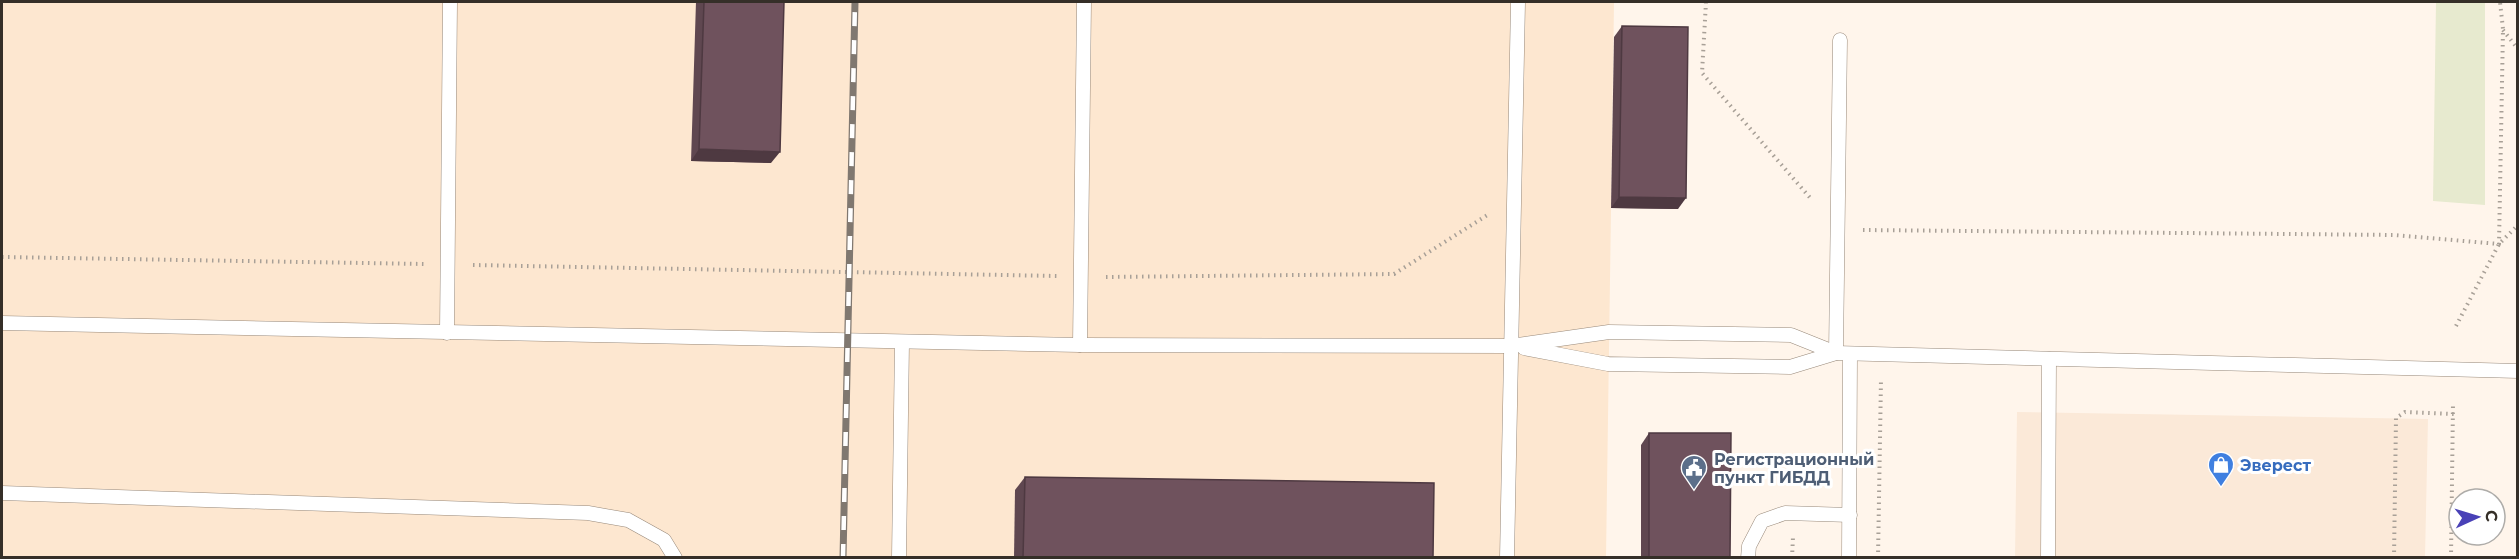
<svg xmlns="http://www.w3.org/2000/svg" width="2519" height="559" font-family="Montserrat,sans-serif">
	<rect width="100%" height="100%" fill="#fff5eb"/>
	<polygon fill="#fbe9d8" points="2017,412 2428,419 2425,557 2015,558"/>
	<polygon fill="#fde7d0" points="2,2 1614,2 1606,557 2,557"/>
	<polygon fill="#e7eacf" points="2436,2 2485,2 2485,205 2433,201"/>
	<g fill="none" stroke-linecap="round" stroke-linejoin="round">
		<defs>
			<g id="service">
				<polyline points="2,323 1080,345 1511,346 1609,332 1791,335 1836,353"/>
				<polyline points="447,333 450,2"/>
				<polyline points="1080,345 1084,2"/>
				<polyline points="1524,348 1608,364 1790,367 1836,353 2518,371"/>
				<polyline points="1836,353 1840,40"/>
				<polyline points="2,493 588,513 628,520 664,540 675,558"/>
				<polyline points="899,558 902,342"/>
				<polyline points="1507,558 1518,2"/>
				<polyline points="1748,558 1749,546 1762,521 1785,513 1850,515"/>
				<polyline points="1849,558 1850,354"/>
				<polyline points="2048,558 2049,359"/>
			</g>
		</defs>
		<use href="#service" stroke="#98897a" stroke-width="15"/>
		<g stroke="#a8a097" stroke-width="4" stroke-dasharray="1.5 4.5" stroke-linecap="butt">
			<polyline points="1706,2 1702,73 1812,200"/>
			<polyline points="2503,30 2518,49"/>
			<polyline points="1863,230 2394,235 2499,244 2503,29 2500,2"/>
			<polyline points="2,257 424,264"/>
			<polyline points="473,265 1057,276"/>
			<polyline points="1106,277 1394,274 1489,214"/>
			<polyline points="2456,326 2499,244 2518,225"/>
			<polyline points="1792,558 1793,537"/>
			<polyline points="1878,558 1881,379"/>
			<polyline points="2394,558 2396,418 2405,412 2454,414"/>
			<polyline points="2451,558 2453,404"/>
		</g>
		<use href="#service" stroke="#fff" stroke-width="14"/>
		<defs>
			<polyline id="rail" points="843,558 855,2"/>
		</defs>
		<use href="#rail" stroke="#807870" stroke-width="7"/>
		<use href="#rail" stroke="#fff" stroke-width="4.5" stroke-dasharray="14" stroke-linecap="butt"/>
	</g>
	<g fill="#5f4750">
		<polygon points="696,2 784,2 771,163 691,161"/>
		<polygon points="1622,26 1678,209 1611,208 1614,37"/>
		<polygon points="1649,433 1730,558 1641,558 1641,445"/>
		<polygon points="1025,477 1433,558 1014,558 1015,490"/>
	</g>
	<g fill="#4e3941">
		<polygon points="699,149 780,152 771,163 691,161"/>
		<polygon points="1619,197 1686,198 1678,209 1611,208"/>
	</g>
	<g fill="#6f525d" stroke="#4e3941" stroke-width="1.5">
		<polygon points="704,2 784,2 780,152 699,149"/>
		<polygon points="1622,26 1688,27 1686,198 1619,197"/>
		<polygon points="1649,433 1731,433 1730,558 1649,558"/>
		<polygon points="1025,477 1434,483 1433,558 1023,558"/>
	</g>
	<defs>
		<symbol id="shop-pin" viewBox="-11 -11 22 30"><path d="M0 17L-7.5 6A9.5 9.5 0 1 1 7.5 6Z" fill="#3f7fe0" stroke="#fff"/><path d="M-5-2.5h2.3a2.7 3.5 0 0 1 5.4 0H5L5.5 6h-11ZM-1.5-2.5h3a1.5 2.3 0 0 0-3 0Z" fill="#fff"/></symbol>
		<symbol id="civic-pin" viewBox="-11 -11 22 30"><path d="M0 17L-7.5 6A9.5 9.5 0 1 1 7.5 6Z" fill="#5c6f8a" stroke="#fff"/><path d="M-.6-6.5H3V-4.5H.6V-3L4-1V1h2V6H-6V1h2V-1L-.6-3ZM-1.2 2.5V6h2.4V2.5Z" fill="#fff"/></symbol>
	</defs>
	<g fill-rule="evenodd">
		<use href="#shop-pin" x="2206" y="450" width="30" height="40"/>
		<use href="#civic-pin" x="1679" y="453" width="30" height="40"/>
	</g>
	<g text-anchor="middle" dominant-baseline="central" stroke-width="6" stroke-linejoin="round" paint-order="stroke">
		<g font-size="16" font-weight="bold" fill="#4e5e75" stroke="#fff" text-anchor="start">
			<text x="1714" y="459">Регистрационный<tspan x="1714" dy="18">пункт ГИБДД</tspan></text>
		</g>
		<g font-size="16" font-weight="bold" fill="#366cbe" stroke="#fff" text-anchor="start">
			<text x="2240" y="465">Эверест</text>
		</g>
	</g>
	<rect width="2519" height="559" fill="none" stroke="#352f28" stroke-width="6"/>
	<g transform="translate(2477 517) rotate(86)"><circle r="28" fill="#ffffff" stroke="#aeaca9" stroke-width="1.5"/>
	<path d="M0-4.5L10 22L0 15L-10 22Z" fill="#4941b7"/>
	<text y="-9" font-size="16" font-weight="bold" text-anchor="middle" fill="#352f28">С</text>
	</g>
</svg>
